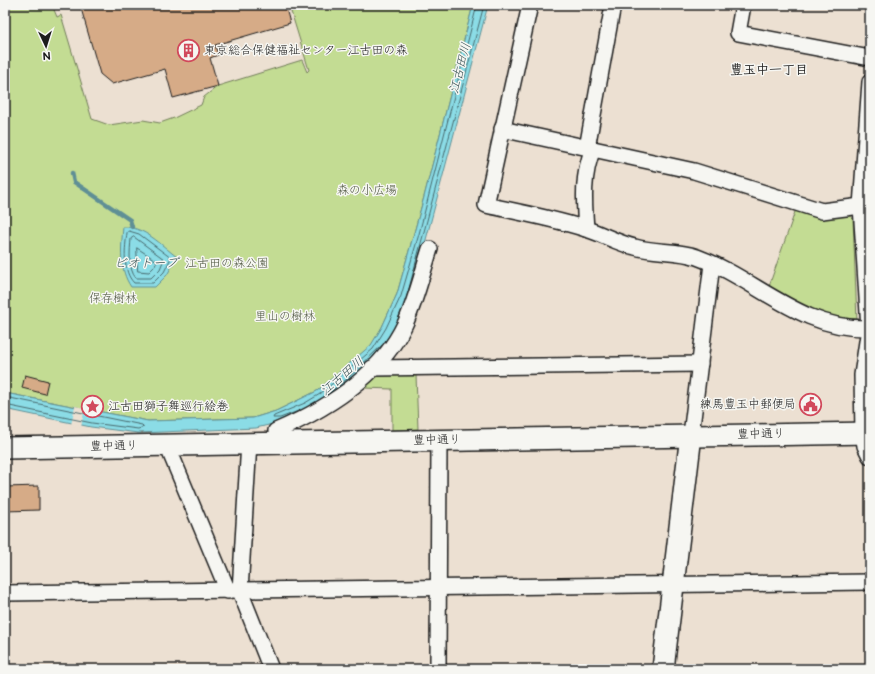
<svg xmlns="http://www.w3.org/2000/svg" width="875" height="674" font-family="'Balsamiq Sans','Klee One',sans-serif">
	<rect width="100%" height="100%" fill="#ece0d2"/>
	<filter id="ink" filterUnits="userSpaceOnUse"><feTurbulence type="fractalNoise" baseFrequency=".025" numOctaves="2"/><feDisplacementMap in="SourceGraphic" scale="8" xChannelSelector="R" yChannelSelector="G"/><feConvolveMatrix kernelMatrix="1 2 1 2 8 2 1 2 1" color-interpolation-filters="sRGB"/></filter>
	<g filter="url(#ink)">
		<g fill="#c3dc93" stroke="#707c58">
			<polygon points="5,5 52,5 57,17 61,15 92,119 109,125 143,120 160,123 174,118 201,105 204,97 218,86 302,60 307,72 309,70 289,5 473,5 424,197 397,294 382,327 371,346 317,391 276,411 253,418 148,421 5,393"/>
			<path d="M796 209 819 217 850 215 853 219 857 321C820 321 800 305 769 286Z"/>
			<polygon points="416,375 418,429 392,430 392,389 364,388 376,376"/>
		</g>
		<g fill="#8bdce6" stroke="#5f8f95">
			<polygon points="473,5 488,5 418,270 410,300 380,354 325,401 281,422 256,428 138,433 91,427 5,409 5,393 148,421 253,418 276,411 317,391 371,345 382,327 397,294 424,197"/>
			<path d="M123 227C144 226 161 245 177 257L167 275 155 287H131C119 269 121 249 123 227Z"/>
		</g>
		<polygon fill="#ece0d2" points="75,406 85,408 81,427 71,425"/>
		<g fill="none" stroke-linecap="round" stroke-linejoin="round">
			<g stroke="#48696d" stroke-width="1">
				<path d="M129 231 139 234 171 258 164 272 153 283H134C122 271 125 248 127 233Z"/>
				<path d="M134 237 164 259 160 269 151 278H136C128 270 130 250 131 239Z"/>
				<polygon points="137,248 157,261 155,266 149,272 138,271"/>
				<polyline points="407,296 484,5"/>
				<polyline points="326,395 347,379 382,345"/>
				<polyline points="5,397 142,425 144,427 138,429 92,423 5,405"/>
				<polyline points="301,410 280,418 273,418 274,416 305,403 320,394 373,349 386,328 401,296 419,234 477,5"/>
			</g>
			<polyline stroke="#5f8f95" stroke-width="4.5" points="72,173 74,182 130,220 132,227"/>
		</g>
		<g fill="#d6ab87" stroke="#1c1c1c">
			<polygon points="80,5 285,5 290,23 215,45 218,55 210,58 218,86 173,98 165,69 112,84 100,74"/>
			<polygon points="25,375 48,381 45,394 22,388"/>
			<polygon points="39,486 39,510 5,511 5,487"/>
		</g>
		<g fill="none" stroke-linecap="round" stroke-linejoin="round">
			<defs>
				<g id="street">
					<path d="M530 5 486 205C521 213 558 219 592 231 606 236 620 244 635 247 655 253 678 250 697 257 757 279 800 330 869 328"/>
					<polyline points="743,5 738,33 870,58"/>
					<polyline points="870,82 861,206 869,328 862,375 863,433 865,446 870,456"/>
					<polyline points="502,129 694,171 822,211 861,206"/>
					<polyline points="587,148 613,5"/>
					<path d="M586 229C584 202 582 175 593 149"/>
					<polyline points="372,368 700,364"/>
					<polyline points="691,435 712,264"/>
					<path d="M277 442 276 431C327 409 381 375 405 324 416 300 422 274 430 249"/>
					<polyline points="249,443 240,591 271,669"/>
					<polyline points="167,445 228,591"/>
					<polyline points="5,593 870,582"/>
					<polyline points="438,669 439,440"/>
				</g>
				<g id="secondary">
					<polyline points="5,448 870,433"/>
					<polyline points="663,669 691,435"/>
				</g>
			</defs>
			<use href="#street" stroke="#1c1c1c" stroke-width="18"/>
			<use href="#secondary" stroke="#1c1c1c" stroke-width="24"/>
			<use href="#street" stroke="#f6f6f2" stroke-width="15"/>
			<use href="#secondary" stroke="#f6f6f2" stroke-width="21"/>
		</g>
	</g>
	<defs>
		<symbol id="building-ring" viewBox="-11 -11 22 22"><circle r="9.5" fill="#f6f6f2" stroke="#d1495b" stroke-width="1.5"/><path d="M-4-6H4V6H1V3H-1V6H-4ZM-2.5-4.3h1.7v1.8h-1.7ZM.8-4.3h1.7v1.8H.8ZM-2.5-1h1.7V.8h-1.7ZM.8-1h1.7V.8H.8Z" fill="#d1495b"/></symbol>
		<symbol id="civic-ring" viewBox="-11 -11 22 22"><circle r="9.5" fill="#f6f6f2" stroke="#d1495b" stroke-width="1.5"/><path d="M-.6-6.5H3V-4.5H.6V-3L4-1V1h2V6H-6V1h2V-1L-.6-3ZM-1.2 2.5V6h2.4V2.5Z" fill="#d1495b"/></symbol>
		<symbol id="sight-ring" viewBox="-11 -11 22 22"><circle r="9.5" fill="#f6f6f2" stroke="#d1495b" stroke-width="1.5"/><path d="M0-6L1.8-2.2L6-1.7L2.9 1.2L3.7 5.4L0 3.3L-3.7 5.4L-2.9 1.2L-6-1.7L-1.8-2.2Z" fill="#d1495b"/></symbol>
	</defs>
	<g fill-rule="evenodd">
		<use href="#building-ring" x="176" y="38" width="25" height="25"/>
		<use href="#civic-ring" x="798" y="392" width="25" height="25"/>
		<use href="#sight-ring" x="80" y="394" width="25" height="25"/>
	</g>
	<g text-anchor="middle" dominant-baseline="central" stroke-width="3" stroke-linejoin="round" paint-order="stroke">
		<g font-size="12" fill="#1c1c1c" stroke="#f6f6f2" text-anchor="start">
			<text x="204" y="50">東京総合保健福祉センター江古田の森</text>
			<text x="796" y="404" text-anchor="end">練馬豊玉中郵便局</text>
			<text x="108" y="406">江古田獅子舞巡行絵巻</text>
		</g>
		<g font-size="12" fill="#4e5640" stroke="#f6f6f2">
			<text x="367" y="190">森の小広場</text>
			<text x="227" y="263">江古田の森公園</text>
			<text x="113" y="298">保存樹林</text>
			<text x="285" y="316">里山の樹林</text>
		</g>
		<g font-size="12" fill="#1c1c1c" stroke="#f6f6f2">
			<text transform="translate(761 434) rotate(-1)">豊中通り</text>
			<text transform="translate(437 440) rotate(-1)">豊中通り</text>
			<text transform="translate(114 446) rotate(-1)">豊中通り</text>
		</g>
		<g font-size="13" font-style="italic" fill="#3d5659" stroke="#f6f6f2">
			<text transform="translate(460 68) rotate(-75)">江古田川</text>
			<text x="146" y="263">ビオトープ</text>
			<text transform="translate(342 376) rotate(-40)">江古田川</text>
		</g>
		<g font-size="13" font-weight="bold" fill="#1c1c1c" stroke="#f6f6f2">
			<text x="769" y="70">豊玉中一丁目</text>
		</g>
	</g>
	<rect width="875" height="674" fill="none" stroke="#f6f6f2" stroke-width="20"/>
	<rect x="10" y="10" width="855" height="654" fill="none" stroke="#1c1c1c" stroke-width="1.5" filter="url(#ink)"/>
	<g transform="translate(46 46) rotate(176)" stroke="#f6f6f2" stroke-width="3" paint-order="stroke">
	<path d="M0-3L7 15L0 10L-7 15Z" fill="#1c1c1c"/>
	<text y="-6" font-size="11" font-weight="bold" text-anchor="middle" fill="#1c1c1c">N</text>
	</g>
</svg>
